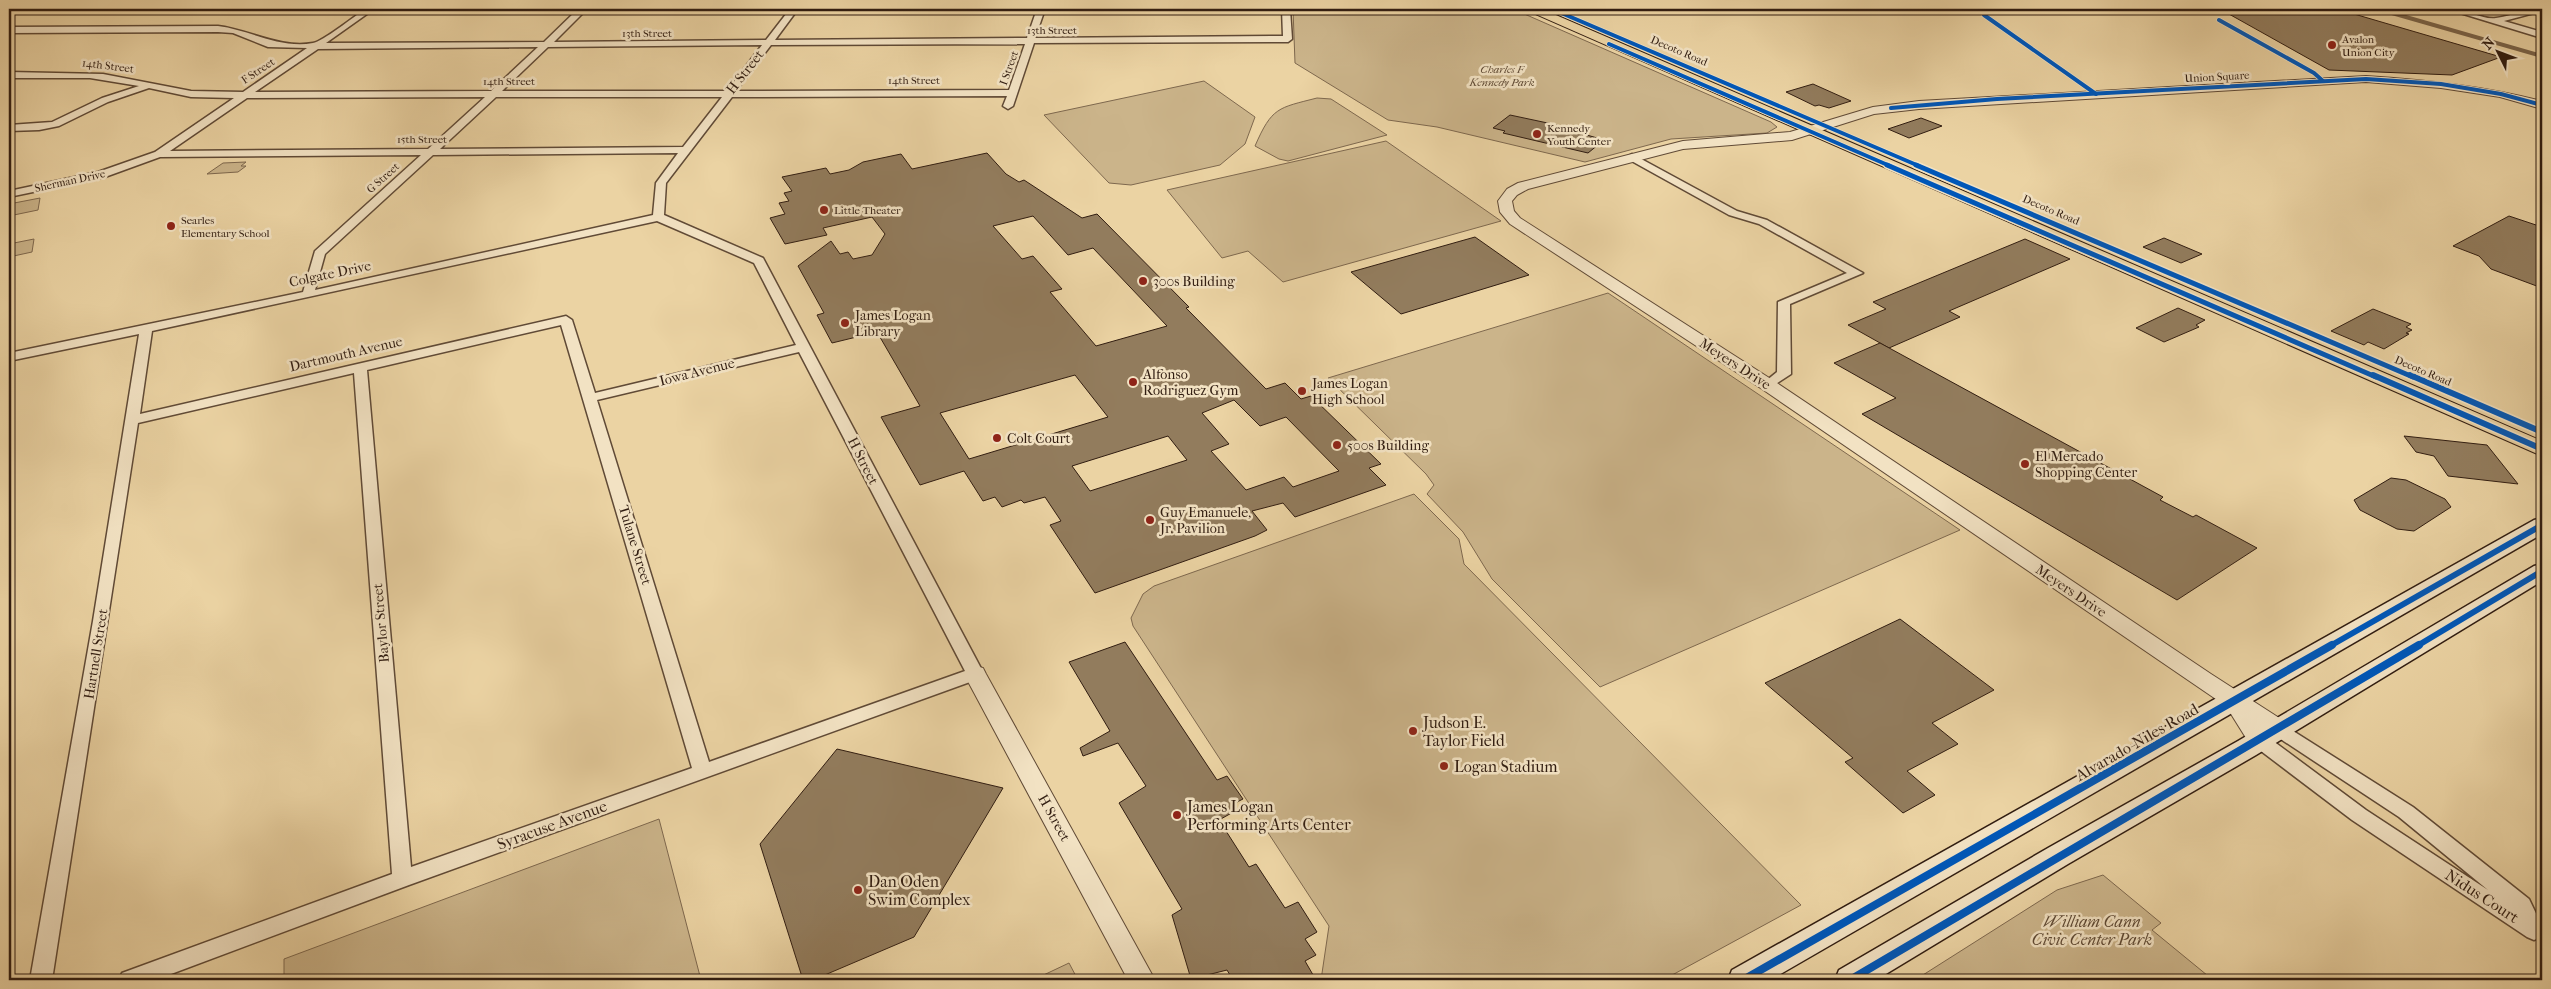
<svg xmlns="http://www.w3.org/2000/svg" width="2551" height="989" font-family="'IM FELL French Canon',serif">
	<rect width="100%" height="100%" fill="#ebd3a3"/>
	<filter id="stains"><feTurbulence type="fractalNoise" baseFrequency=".004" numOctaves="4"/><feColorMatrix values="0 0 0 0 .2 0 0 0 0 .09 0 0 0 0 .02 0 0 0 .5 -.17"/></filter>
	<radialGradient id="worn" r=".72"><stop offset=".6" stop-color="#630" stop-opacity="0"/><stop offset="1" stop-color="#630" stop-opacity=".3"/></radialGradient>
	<g fill="#cbb48a" stroke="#7e684e">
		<polygon points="1293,9 1513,9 1771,122 1777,127 1767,133 1671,139 1585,162 1437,127 1388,120 1295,63"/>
		<polygon points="1204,81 1255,117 1245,144 1220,165 1131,185 1109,183 1044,115"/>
		<path d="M1317 98 1331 99 1387 135 1288 161 1279 159 1255 146C1272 107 1278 108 1317 98Z"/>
		<polygon points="1386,141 1501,221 1283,282 1248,251 1222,258 1167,190"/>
		<polygon points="246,162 241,166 246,166 238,172 207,174 223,163"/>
		<polygon points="40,198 38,210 9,216 9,204"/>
		<polygon points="34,239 32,252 9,257 9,244"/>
		<polygon points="1608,293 1960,530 1600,687 1492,579 1463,532 1427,494 1434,485 1426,474 1328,378"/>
		<polygon points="1414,494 1459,539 1464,564 1801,905 1663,980 1321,980 1329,926 1133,626 1131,618 1143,594 1154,586"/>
		<polygon points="659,819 701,980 284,980 284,959"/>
		<polygon points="2103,875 2161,923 2152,930 2213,980 1915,980 2057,890"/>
		<polygon points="1069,963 1078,980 1033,980"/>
	</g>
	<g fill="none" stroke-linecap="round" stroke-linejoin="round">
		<polyline stroke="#7b654b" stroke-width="4" points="2378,9 2542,56"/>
	</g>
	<g fill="#927c5d" stroke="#311d11" fill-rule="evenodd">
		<polygon points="2220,9 2337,9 2501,57 2452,75 2329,70"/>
		<polygon points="1813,84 1851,101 1829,108 1819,105 1815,106 1786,92"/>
		<polygon points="1510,115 1557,125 1556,126 1604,140 1588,153 1503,133 1505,131 1493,128"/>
		<polygon points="1921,118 1942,126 1909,138 1888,129"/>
		<path d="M987 153 1006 174 1019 182 1024 180 1082 218 1097 214 1189 307 1186 308 1266 389 1285 383 1301 399 1311 396 1381 464 1369 468 1386 485 1295 517 1283 503 1252 511 1267 530 1255 536 1095 593 1050 525 1061 521 1045 497 1024 503 1021 500 1002 507 995 497 983 501 964 471 920 485 881 417 920 406 877 332 832 343 817 315 824 313 798 266 831 241 840 254 848 252 853 259 872 255 885 234 872 217 823 228 827 235 785 244 770 218 785 214 779 203 789 201 784 193 792 191 782 177 826 168 830 174 849 170 863 162 901 154 912 169ZM1033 216 1068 255 1093 248 1167 326 1096 346 1050 292 1062 289 1033 256 1022 259 993 226ZM1075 375 1108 417 969 459 940 413ZM1234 400 1260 426 1286 417 1339 471 1293 487 1284 477 1246 490 1211 451 1229 444 1202 413ZM1168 436 1187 460 1090 491 1072 466Z"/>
		<polygon points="2509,216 2542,227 2542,288 2491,269 2479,256 2453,246"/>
		<polygon points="1475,237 1529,275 1401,314 1351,272"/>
		<polygon points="2164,238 2202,254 2181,263 2143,247"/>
		<polygon points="2025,239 2070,259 1949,311 1960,317 1889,348 1848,325 1886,309 1873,302"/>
		<polygon points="2178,308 2205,320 2196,325 2199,327 2164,342 2136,328"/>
		<polygon points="2373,309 2411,324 2406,327 2412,330 2406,333 2409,334 2384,349 2368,342 2364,345 2331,331"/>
		<polygon points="1880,343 2163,497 2160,500 2193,517 2196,515 2257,548 2177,600 1862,414 1896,398 1834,363"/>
		<polygon points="2404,436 2487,445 2518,484 2448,476 2434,456 2416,452"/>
		<polygon points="2391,478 2406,480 2445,499 2451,507 2414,531 2397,529 2360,510 2354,500"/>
		<polygon points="1900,619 1994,690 1932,723 1958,744 1907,771 1935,795 1903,813 1845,762 1853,758 1765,683"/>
		<polygon points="1125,642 1217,780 1227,776 1243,799 1233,804 1237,810 1219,820 1249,867 1256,864 1285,908 1298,902 1317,932 1305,939 1316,955 1305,961 1316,980 1263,980 1260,976 1250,980 1233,980 1227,970 1191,979 1172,915 1182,909 1119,803 1146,786 1118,743 1083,756 1080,748 1110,731 1069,662"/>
		<polygon points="837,749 1003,788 914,937 813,980 803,980 760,844"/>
	</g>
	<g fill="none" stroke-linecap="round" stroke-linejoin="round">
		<defs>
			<g id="minor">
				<path d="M365 9H374L326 43 544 42 578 9H587L554 42 766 40 790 9H798L775 40 1027 38 1037 9H1045L1035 38 1283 36 1282 9H1290L1292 39 1288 42 1034 43 1013 106 1008 109 1003 106 1007 96 732 97 666 183 664 215 763 258 984 674 981 678 409 885 155 980H119L122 973 392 874 354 373 138 423 52 980H30L93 621 139 334 9 361V353L303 292 315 251 421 155 160 157 105 177 9 197V191L98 172 155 152 234 98 191 97 149 88 108 102 59 126 39 130 9 131V125L52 122 102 98 139 86 90 78H9V72L103 74 191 91 243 92 307 48 268 47 233 33 218 32 9 33V27L218 26C250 30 280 49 313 43 322 42 355 16 365 9ZM1025 44 1009 90 736 91 771 45ZM762 45 727 91H502L548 47ZM538 47 491 91 255 92 318 49ZM485 97 428 149 170 151 247 98ZM496 97H722L683 147 440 149ZM678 153 656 183 653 215 315 290 325 254 433 155ZM657 221 754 263 796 345 595 393 572 320 566 316 140 414 152 331ZM561 325 692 768 411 867 367 370ZM799 352 965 671 709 762 597 400Z"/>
				<path d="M2447 9C2464 8 2482 20 2496 18 2512 16 2526 9 2542 9V11L2504 21 2542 32V38Z"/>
				<polygon points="1632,154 1737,211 1767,220 1863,273 1790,304 1791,374 1768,389 1761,385 1777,372 1778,302 1847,273 1759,224 1729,215 1628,159 1627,157"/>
				<polygon points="2279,722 2413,807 2529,899 2542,926 2541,937 2534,940 2527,937 2352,820 2253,745 2250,740 2253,735 2259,733 2265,735 2366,810 2488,890 2399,817 2273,734 2270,729 2273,724"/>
			</g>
			<g id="tertiary">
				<path d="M2366 76C2426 80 2484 86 2542 101V109L2500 97 2441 88 2366 82 1919 109 1874 114 1792 140 1683 149 1528 189 1517 195 1512 201 1514 211 1520 218 1774 381 2211 674 2287 723 2290 729 2287 735 2279 738 2266 732 2270 740 2267 746 2259 749 2251 746 2226 706 1762 389 1510 224 1500 212 1498 201 1507 189 1518 183 1683 141 1790 132 1873 107 1919 101Z"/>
				<polygon points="975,666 983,668 986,674 1155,980 1128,980 964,674 967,668"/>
			</g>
			<g id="secondary">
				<polygon points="2542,518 2542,534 1770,980 1728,980 1732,970 2534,520"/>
				<polygon points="2542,564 2542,581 2256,755 2068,864 1876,980 1835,980 1839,970 2048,848 2238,741 2534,566"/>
			</g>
			<polygon id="primary" points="1524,9 1542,9 2542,441 2542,456"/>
		</defs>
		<use href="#minor" stroke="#604a36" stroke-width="3"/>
		<use href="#tertiary" stroke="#604a36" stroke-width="2"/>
		<use href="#secondary" stroke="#311d11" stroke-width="3"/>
		<use href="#primary" stroke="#311d11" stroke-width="2"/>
		<use href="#minor" fill="#f2e2c3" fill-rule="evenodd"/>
		<use href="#tertiary" fill="#f2e2c3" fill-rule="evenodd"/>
		<use href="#secondary" fill="#f2e2c3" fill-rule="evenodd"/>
		<use href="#primary" fill="#ebd3a3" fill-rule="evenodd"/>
		<polyline stroke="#311d11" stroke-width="2.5" stroke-dasharray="5.5 5.5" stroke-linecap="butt" points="1256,9 1384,12 1585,9"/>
		<defs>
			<g id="cycleway-far3">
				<polyline points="1552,9 1919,166"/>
				<polyline points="1984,15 2096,94"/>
				<polyline points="2219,20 2314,73 2323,81"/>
				<polyline points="1609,44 1890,166"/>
				<polyline points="1891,108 1997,99 2366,79 2441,84 2501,94 2542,105"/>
			</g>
			<g id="cycleway-far2">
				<polyline points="1887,165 2376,377"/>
				<polyline points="1916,165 2413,377"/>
			</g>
			<g id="cycleway-far1">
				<polyline points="2373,375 2542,449"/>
				<polyline points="2410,375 2542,432"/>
				<polyline points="2330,646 2542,525"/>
				<polyline points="2417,646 2542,571"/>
			</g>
			<g id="cycleway">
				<polyline points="1743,980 2332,645"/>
				<polyline points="1850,980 2419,645"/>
			</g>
		</defs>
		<use href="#cycleway-far3" stroke="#f2e2c3" stroke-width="5.5"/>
		<use href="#cycleway-far2" stroke="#f2e2c3" stroke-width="8"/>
		<use href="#cycleway-far1" stroke="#f2e2c3" stroke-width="9"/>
		<use href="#cycleway" stroke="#f2e2c3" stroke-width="11"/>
		<use href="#cycleway-far3" stroke="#0057b8" stroke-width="4"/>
		<use href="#cycleway-far2" stroke="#0057b8" stroke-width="5"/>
		<use href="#cycleway-far1" stroke="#0057b8" stroke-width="6"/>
		<use href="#cycleway" stroke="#0057b8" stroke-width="8"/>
	</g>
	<g fill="#8f2418" stroke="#f2e2c3" stroke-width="2">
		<circle cx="2332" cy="45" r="5"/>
		<circle cx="1537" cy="134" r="5"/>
		<circle cx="824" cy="210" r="5"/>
		<circle cx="171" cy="226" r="5"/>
		<circle cx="1143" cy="281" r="5"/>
		<circle cx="845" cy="323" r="5"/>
		<circle cx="1133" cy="382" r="5"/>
		<circle cx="1302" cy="391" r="5"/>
		<circle cx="997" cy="438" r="5"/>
		<circle cx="1337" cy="445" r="5"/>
		<circle cx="2025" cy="464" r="5"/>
		<circle cx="1150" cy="520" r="5"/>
		<circle cx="1413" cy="731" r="5"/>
		<circle cx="1444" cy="766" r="5"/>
		<circle cx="1177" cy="815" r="5"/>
		<circle cx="858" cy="890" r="5"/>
	</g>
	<g text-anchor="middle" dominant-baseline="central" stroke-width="5" stroke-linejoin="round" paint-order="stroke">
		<g font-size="11" fill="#311d11" stroke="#f2e2c3">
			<text x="1052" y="30">13th Street</text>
			<text x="647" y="33">13th Street</text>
			<text transform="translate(1679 51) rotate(23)">Decoto Road</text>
			<text transform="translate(108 66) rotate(7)">14th Street</text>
			<text transform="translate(1009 68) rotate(-70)">I Street</text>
			<text transform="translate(258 71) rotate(-34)">F Street</text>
			<text transform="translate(2217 77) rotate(-3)">Union Square</text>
			<text x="914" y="80">14th Street</text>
			<text x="509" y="81">14th Street</text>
			<text x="422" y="139">15th Street</text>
			<text transform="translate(383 178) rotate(-42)">G Street</text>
			<text transform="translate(70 181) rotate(-12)">Sherman Drive</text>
			<text transform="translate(2051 210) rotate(23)">Decoto Road</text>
			<text transform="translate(2423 371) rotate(23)">Decoto Road</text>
		</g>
		<g font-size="11" fill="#311d11" stroke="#f2e2c3" text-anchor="start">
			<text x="2342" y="39">Avalon<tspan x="2342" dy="13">Union City</tspan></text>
			<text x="1547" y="128">Kennedy<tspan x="1547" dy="13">Youth Center</tspan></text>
			<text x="834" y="210">Little Theater</text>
			<text x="181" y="220">Searles<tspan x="181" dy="13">Elementary School</tspan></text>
		</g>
		<g font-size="11" font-style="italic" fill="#5f4a35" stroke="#f2e2c3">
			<text x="1502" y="69">Charles F<tspan x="1502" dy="13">Kennedy Park</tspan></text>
		</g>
		<g font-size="14" fill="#311d11" stroke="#f2e2c3">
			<text transform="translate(745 72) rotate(-52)">H Street</text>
			<text transform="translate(330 274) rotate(-12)">Colgate Drive</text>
			<text transform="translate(346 354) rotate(-13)">Dartmouth Avenue</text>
			<text transform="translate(1735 364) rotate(33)">Meyers Drive</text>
			<text transform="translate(697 372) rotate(-14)">Iowa Avenue</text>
			<text transform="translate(863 461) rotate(63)">H Street</text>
			<text transform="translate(635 545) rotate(73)">Tulane Street</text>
			<text transform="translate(2071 591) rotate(34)">Meyers Drive</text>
			<text transform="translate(381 623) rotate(-95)">Baylor Street</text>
			<text transform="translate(96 654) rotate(-81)">Hartnell Street</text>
			<text transform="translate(1054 818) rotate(61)">H Street</text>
		</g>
		<g font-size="14" fill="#311d11" stroke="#f2e2c3" text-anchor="start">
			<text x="1153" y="281">300s Building</text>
			<text x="855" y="315">James Logan<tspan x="855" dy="16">Library</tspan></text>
			<text x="1143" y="374">Alfonso<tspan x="1143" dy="16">Rodriguez Gym</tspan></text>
			<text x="1312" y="383">James Logan<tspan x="1312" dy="16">High School</tspan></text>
			<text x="1007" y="438">Colt Court</text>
			<text x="1347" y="445">500s Building</text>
			<text x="2035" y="456">El Mercado<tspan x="2035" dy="16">Shopping Center</tspan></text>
			<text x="1160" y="512">Guy Emanuele,<tspan x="1160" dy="16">Jr. Pavilion</tspan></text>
		</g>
		<g font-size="16" fill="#311d11" stroke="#f2e2c3" text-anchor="start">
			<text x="1423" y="722">Judson E.<tspan x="1423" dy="18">Taylor Field</tspan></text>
			<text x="1454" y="766">Logan Stadium</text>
			<text x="1187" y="806">James Logan<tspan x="1187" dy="18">Performing Arts Center</tspan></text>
			<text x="868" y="881">Dan Oden<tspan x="868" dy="18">Swim Complex</tspan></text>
		</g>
		<g font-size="16" fill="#311d11" stroke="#f2e2c3">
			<text transform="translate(2137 742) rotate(-30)">Alvarado-Niles Road</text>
			<text transform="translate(552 825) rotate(-20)">Syracuse Avenue</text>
			<text transform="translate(2482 896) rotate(33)">Nidus Court</text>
		</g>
		<g font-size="16" font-style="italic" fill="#5f4a35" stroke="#f2e2c3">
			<text x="2092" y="921">William Cann<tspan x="2092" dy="18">Civic Center Park</tspan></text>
		</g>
	</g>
	<rect width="2551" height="989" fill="none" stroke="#ebd3a3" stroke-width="30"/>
	<rect x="10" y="10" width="2531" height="969" fill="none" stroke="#311d11" stroke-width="2.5"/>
	<rect x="15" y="15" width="2521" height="959" fill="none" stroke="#311d11"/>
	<g transform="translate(2498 52) rotate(312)" stroke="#f2e2c3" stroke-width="4" paint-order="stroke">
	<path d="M0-4L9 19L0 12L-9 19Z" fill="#311d11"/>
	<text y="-8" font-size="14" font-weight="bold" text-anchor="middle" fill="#311d11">N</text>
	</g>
	<rect width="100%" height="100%" filter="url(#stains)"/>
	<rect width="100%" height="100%" fill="url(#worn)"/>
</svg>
